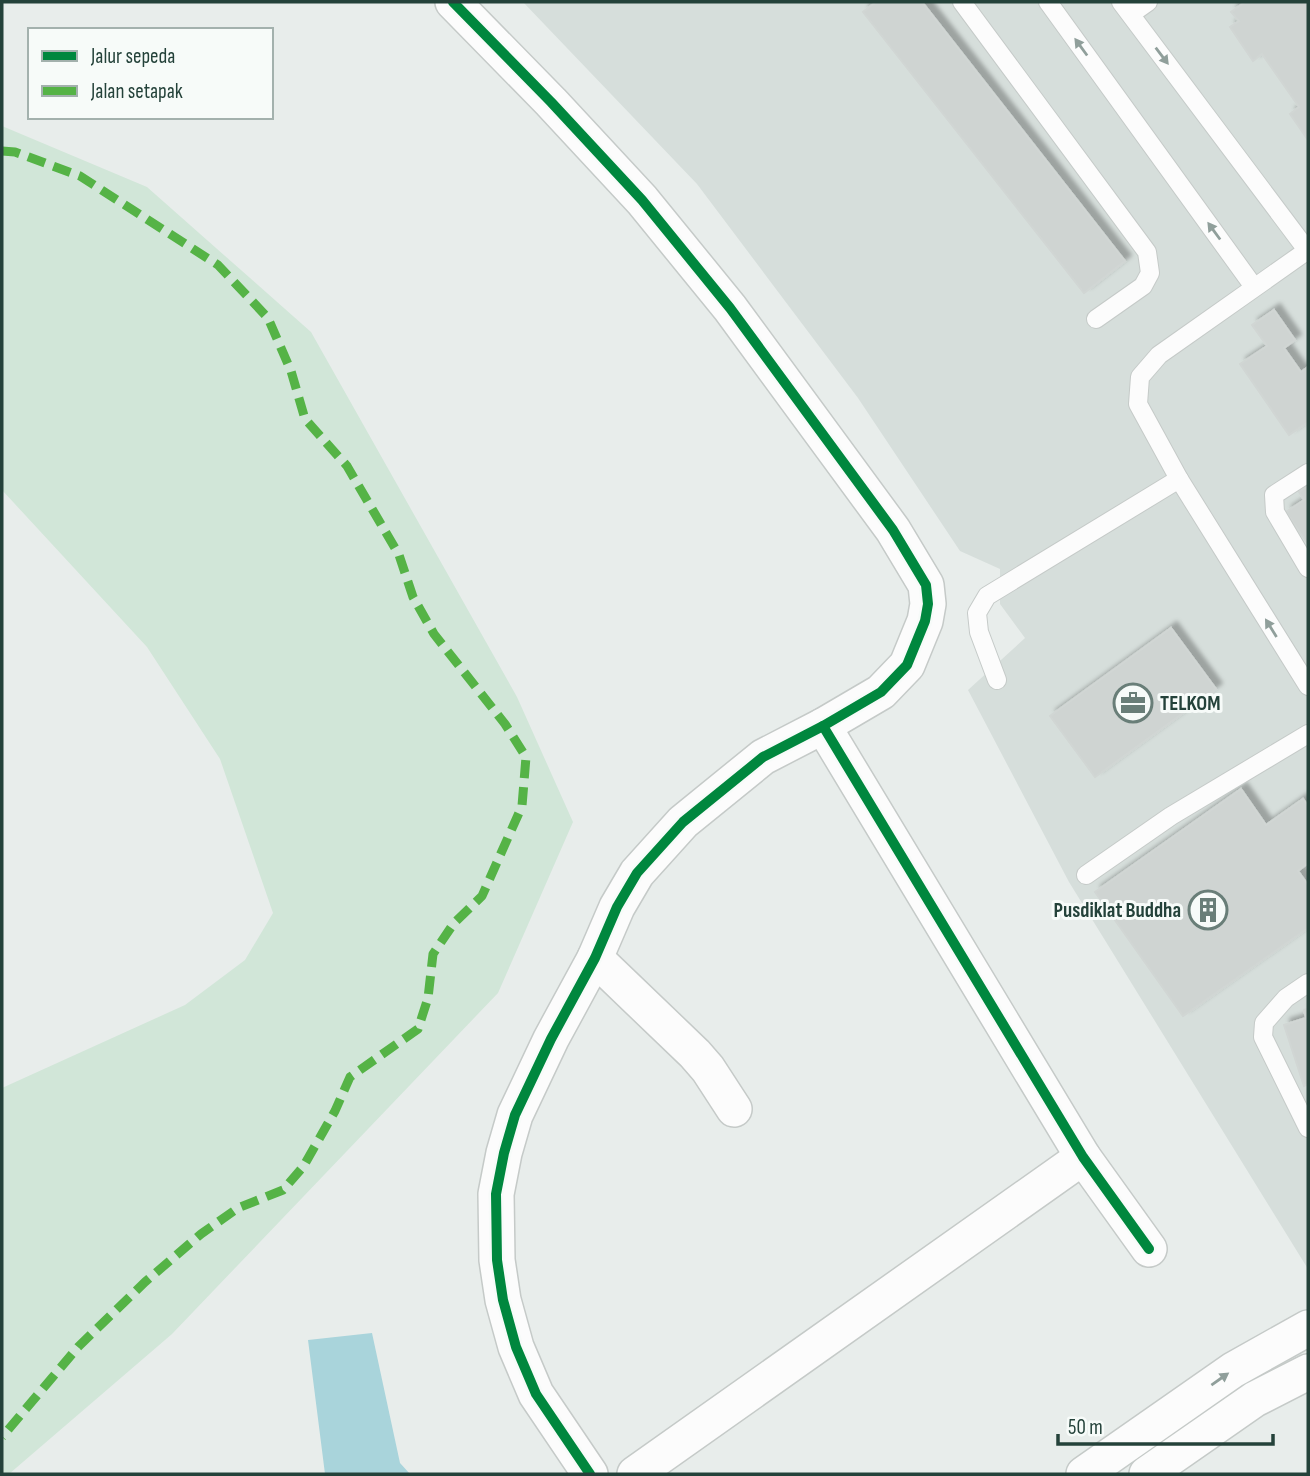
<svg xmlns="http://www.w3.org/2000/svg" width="1310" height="1476" font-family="'Sofia Sans Condensed',sans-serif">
	<defs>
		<filter id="shadow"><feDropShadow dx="6" dy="-6" stdDeviation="2" flood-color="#0004"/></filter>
	</defs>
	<rect width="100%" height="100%" fill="#e8edeb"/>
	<polygon fill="#d6dedb" points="523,2 1308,2 1308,1269 1069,882 968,690 1025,638 1000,604 1000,569 960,551 858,398 697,184"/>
	<polygon fill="#d1e6d8" points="2,126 147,187 311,332 517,697 573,822 498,993 172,1334 9,1474 2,1474 2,1088 185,1005 245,960 273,913 220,759 147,647 2,490"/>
	<polygon fill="#a9d4db" points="372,1333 400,1463 410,1474 325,1474 308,1340"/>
	<g fill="#cfd4d2" stroke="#d1d6d4" stroke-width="2" filter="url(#shadow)">
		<polygon points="876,2 922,2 1125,261 1084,293 863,12"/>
		<polygon points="1245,2 1308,2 1308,140 1290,114 1299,107 1262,54 1253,61 1230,27 1239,21 1231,12"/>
		<polygon points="1274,310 1295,340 1284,348 1301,372 1308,367 1308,422 1289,435 1240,364 1267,346 1252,325"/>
		<polygon points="1308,486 1308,544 1286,512 1304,500 1299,492"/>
		<polygon points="1171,628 1216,689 1095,777 1050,716"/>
		<polygon points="1241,789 1266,825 1303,799 1308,806 1308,863 1298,871 1308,885 1308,928 1183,1016 1095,892"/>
		<polygon points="1308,1008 1308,1084 1304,1086 1284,1025 1306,1018 1304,1010"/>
	</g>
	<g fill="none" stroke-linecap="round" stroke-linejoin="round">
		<defs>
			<g id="lane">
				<polyline points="962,2 1147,252 1150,273 1143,286 1096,319"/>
				<polyline points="1048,2 1254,287"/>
				<polyline points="1121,2 1307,250"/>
				<polyline points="1131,14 1148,2"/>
				<polyline points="1308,250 1159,355 1140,377 1138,404 1179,479 1308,686"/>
				<polyline points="1308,473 1274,495 1275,512 1308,568"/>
				<polyline points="997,680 979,632 977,613 987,596 1179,479"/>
				<polyline points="1086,875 1171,816 1308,734"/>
				<polyline points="1308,983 1286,998 1264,1023 1263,1037 1308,1128"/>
			</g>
			<g id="street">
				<polyline points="453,2 551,102 642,200 730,308 893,530 926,585 928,604 925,621 907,665 881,692 823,726 763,757 683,822 637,873 617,907 595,958 551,1039 515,1115 504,1153 496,1194 497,1260 503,1300 516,1347 536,1394 590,1474"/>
				<polyline points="823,726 1083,1157 1149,1249"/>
				<polyline points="595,958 695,1054 708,1069 734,1109"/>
				<polyline points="635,1474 1083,1157"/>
				<polyline points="1084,1474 1233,1370 1308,1328"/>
				<polyline points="1147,1474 1255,1399 1308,1372"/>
			</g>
		</defs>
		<use href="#lane" stroke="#c5cac8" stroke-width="20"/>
		<use href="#street" stroke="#c5cac8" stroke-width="38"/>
		<use href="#lane" stroke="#fcfcfc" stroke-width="18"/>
		<use href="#street" stroke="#fcfcfc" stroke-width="35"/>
		<polyline stroke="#55b346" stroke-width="9" stroke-dasharray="18 9" stroke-linecap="butt" points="2,151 15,152 80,176 218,265 268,318 291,371 305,419 347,466 399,555 413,597 434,634 505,724 526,757 522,806 482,896 454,923 433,954 428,998 418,1029 350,1077 335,1111 303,1167 283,1190 238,1208 201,1234 145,1282 78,1347 2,1437"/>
		<defs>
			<g id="cycleway">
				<polyline points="453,2 551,102 642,200 730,308 893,530 926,585 928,604 925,621 907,665 881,692 823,726 763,757 683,822 637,873 617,907 595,958 551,1039 515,1115 504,1153 496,1194 497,1260 503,1300 516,1347 536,1394 590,1474"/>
				<polyline points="823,726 1083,1157 1149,1249"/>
			</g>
		</defs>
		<use href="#cycleway" stroke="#f7fbf9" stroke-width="15"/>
		<use href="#cycleway" stroke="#00873e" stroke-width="10"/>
	</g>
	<defs><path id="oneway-solid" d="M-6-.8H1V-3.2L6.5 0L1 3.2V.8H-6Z" transform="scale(1.75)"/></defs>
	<g fill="#909f9b">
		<use href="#oneway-solid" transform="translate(1081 47) rotate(-126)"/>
		<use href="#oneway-solid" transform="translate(1162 56) rotate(53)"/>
		<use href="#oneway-solid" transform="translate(1214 231) rotate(-126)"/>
		<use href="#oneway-solid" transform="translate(1271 628) rotate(-122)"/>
		<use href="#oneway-solid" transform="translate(1220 1379) rotate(-35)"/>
	</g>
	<defs>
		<symbol id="office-ring" viewBox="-11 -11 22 22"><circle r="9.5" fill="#f7fbf9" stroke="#697e78" stroke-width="1.5"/><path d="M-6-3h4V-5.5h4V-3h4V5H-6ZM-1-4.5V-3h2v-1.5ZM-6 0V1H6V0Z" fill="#697e78"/></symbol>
		<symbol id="building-ring" viewBox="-11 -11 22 22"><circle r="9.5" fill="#f7fbf9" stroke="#697e78" stroke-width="1.5"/><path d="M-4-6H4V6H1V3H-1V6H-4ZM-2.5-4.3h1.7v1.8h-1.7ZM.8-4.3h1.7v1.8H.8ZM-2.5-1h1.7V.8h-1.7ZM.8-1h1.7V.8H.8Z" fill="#697e78"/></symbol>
	</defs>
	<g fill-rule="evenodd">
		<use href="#office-ring" x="1111" y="681" width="44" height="44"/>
		<use href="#building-ring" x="1186" y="888" width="44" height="44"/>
	</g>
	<g text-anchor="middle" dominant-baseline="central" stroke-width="6" stroke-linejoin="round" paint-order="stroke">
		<g font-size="21" font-weight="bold" fill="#24423a" stroke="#f7fbf9" text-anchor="start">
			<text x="1160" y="703">TELKOM</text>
			<text x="1181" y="910" text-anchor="end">Pusdiklat Buddha</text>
		</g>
	</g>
	<rect width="1310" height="1476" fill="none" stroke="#24423a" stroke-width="7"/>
	<rect x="28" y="28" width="245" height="91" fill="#f7fbf9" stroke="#a3b1ad" stroke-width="2"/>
	<rect x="42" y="51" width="35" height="10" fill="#00873e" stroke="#a3b1ad" stroke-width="2"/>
	<text x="91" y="63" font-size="21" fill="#24423a">Jalur sepeda</text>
	<rect x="42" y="86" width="35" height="10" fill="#55b346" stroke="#a3b1ad" stroke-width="2"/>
	<text x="91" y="98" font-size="21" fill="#24423a">Jalan setapak</text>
	<path d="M1058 1434v10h215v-10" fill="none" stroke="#24423a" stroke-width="3.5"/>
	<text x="1068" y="1434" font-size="21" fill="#24423a" stroke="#f7fbf9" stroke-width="5" paint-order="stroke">50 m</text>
</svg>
